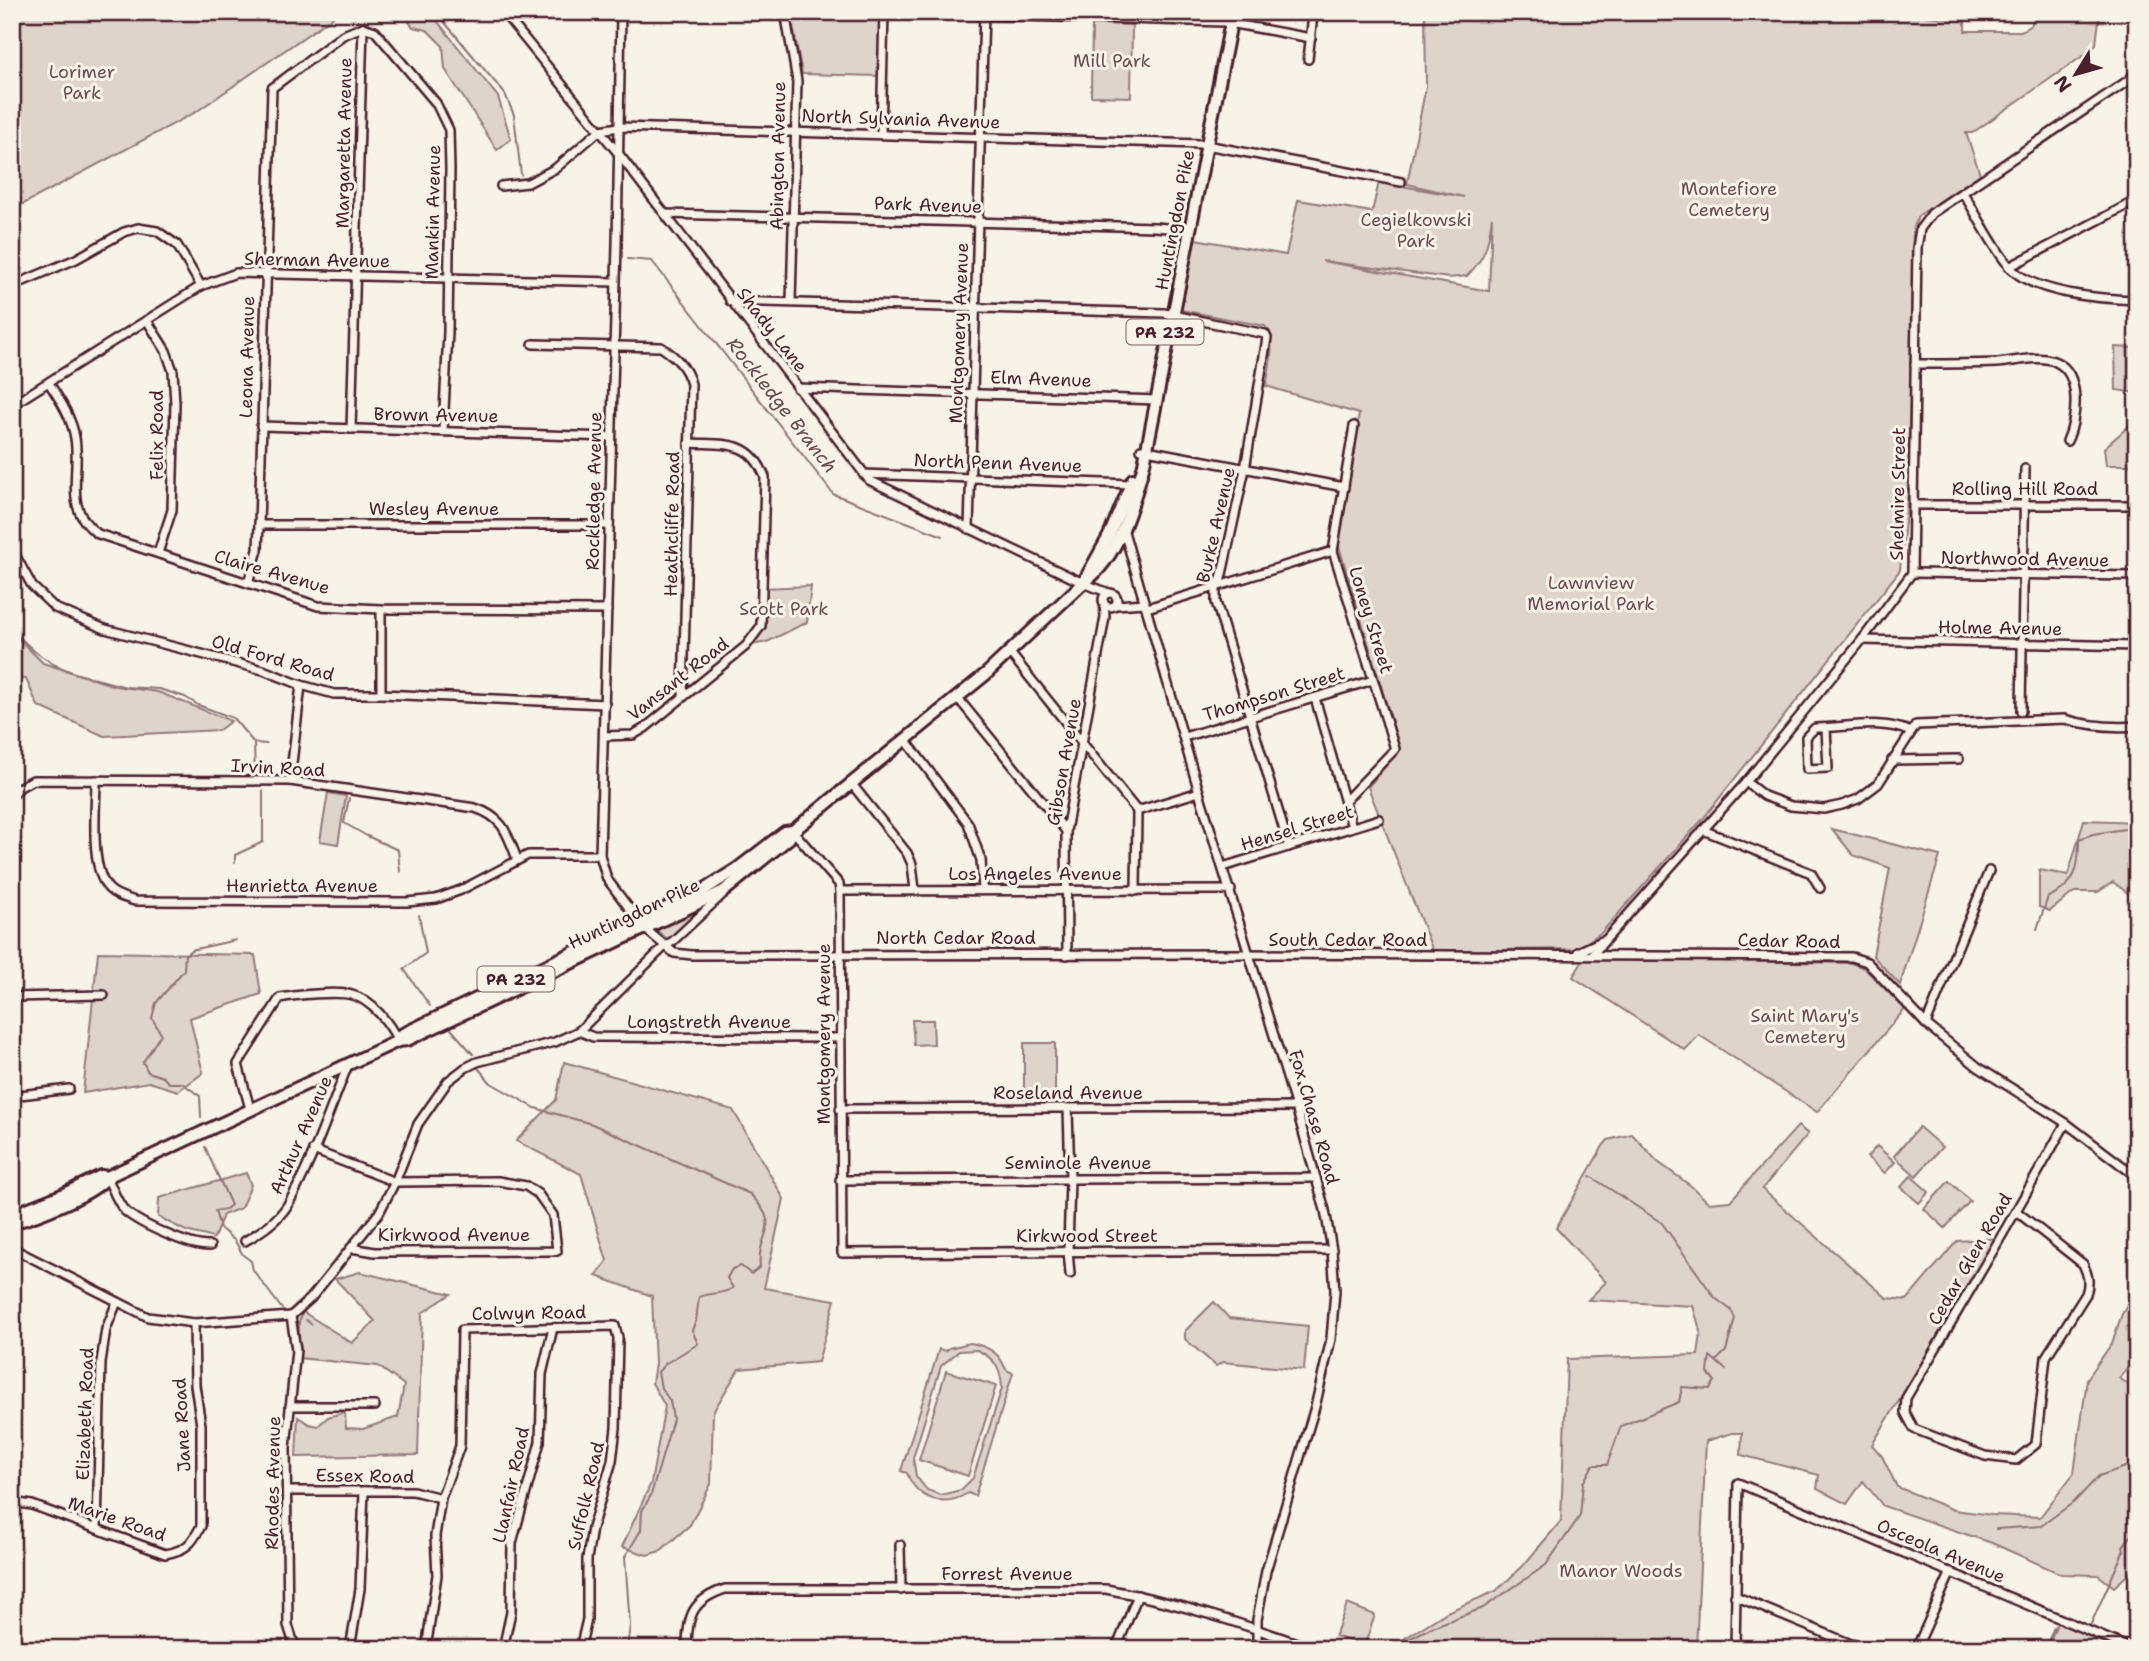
<svg xmlns="http://www.w3.org/2000/svg" width="2149" height="1661" font-family="'Shantell Sans',sans-serif">
	<rect width="100%" height="100%" fill="#f7f3e8"/>
	<filter id="ink" filterUnits="userSpaceOnUse"><feTurbulence type="fractalNoise" baseFrequency=".0143" numOctaves="2"/><feDisplacementMap in="SourceGraphic" scale="14" xChannelSelector="R" yChannelSelector="G"/><feConvolveMatrix kernelMatrix="1 2 1 2 8 2 1 2 1" color-interpolation-filters="sRGB"/></filter>
	<g filter="url(#ink)">
		<g fill="#ded4cc" stroke="#947a7c" stroke-width="2" fill-rule="evenodd">
			<polygon points="12,12 340,12 196,112 12,210"/>
			<polygon points="402,12 430,12 498,97 511,139 497,150 445,69 443,46 427,30 413,27"/>
			<path d="M1425 12H1926V16L1965 19V31H2021L2031 25 2038 12H2100L2096 44 2090 51 1972 133H1966L1980 174 1918 216 1913 230 1908 493 1900 570 1702 820 1602 932 1576 949 1433 951 1368 787 1400 749 1338 543 1359 414 1266 386C1269 368 1277 341 1265 326L1181 310 1195 239 1286 255 1298 200 1372 212 1379 182 1464 197 1407 184 1426 86ZM1492 217 1489 291 1322 261 1449 278 1467 276C1487 256 1488 244 1492 217Z"/>
			<polygon points="800,17 880,19 880,76 802,74 793,26 793,22"/>
			<polygon points="1092,24 1132,25 1131,97 1091,96"/>
			<polygon points="2115,347 2137,348 2137,393 2116,390"/>
			<polygon points="2137,419 2137,465 2106,465 2104,448"/>
			<polygon points="811,586 807,622 767,642 746,646 761,626 762,588"/>
			<polygon points="12,632 43,663 115,686 158,692 231,721 219,730 104,736 38,706 26,679 12,678"/>
			<polygon points="328,793 346,796 338,844 320,841"/>
			<polygon points="2084,820 2137,822 2137,900 2113,882 2098,892 2074,892 2050,911 2039,907 2039,870 2068,875"/>
			<polygon points="1832,829 1940,856 1900,985 1873,956 1890,868 1853,855"/>
			<polygon points="708,904 669,940 657,931 657,930"/>
			<polygon points="98,952 255,955 261,994 190,1018 203,1073 178,1091 149,1082 83,1093"/>
			<polygon points="1584,959 1851,963 1864,968 1905,1009 1817,1112 1699,1035 1685,1050 1573,977"/>
			<polygon points="912,1020 933,1020 934,1044 914,1045"/>
			<rect x="1024" y="1043" width="31" height="56"/>
			<polygon points="564,1062 733,1110 784,1199 764,1288 835,1300 818,1362 739,1369 713,1412 711,1484 690,1525 660,1551 647,1555 622,1547 651,1483 665,1406 652,1383 655,1364 652,1296 596,1276 607,1261 581,1174 516,1141 556,1100"/>
			<polygon points="1798,1126 1808,1134 1762,1189 1887,1298 1907,1300 1957,1241 2001,1238 1937,1346 1908,1386 1872,1445 1882,1456 1897,1487 1954,1510 1992,1515 2040,1517 2074,1473 2087,1379 2112,1343 2122,1314 2137,1290 2137,1317 2131,1327 2137,1332 2137,1357 2119,1378 2137,1390 2137,1548 2134,1569 2114,1587 2098,1575 2061,1574 1992,1543 1883,1506 1863,1481 1847,1504 1817,1489 1819,1475 1741,1455 1742,1433 1732,1433 1706,1441 1696,1649 1395,1649 1399,1642 1447,1612 1496,1591 1523,1566 1561,1521 1567,1359 1698,1355 1701,1333 1693,1306 1588,1300 1606,1282 1556,1228 1603,1146 1608,1140 1632,1134 1658,1162 1691,1186 1709,1203 1730,1201"/>
			<polygon points="1919,1127 1942,1147 1916,1176 1894,1156"/>
			<polygon points="1877,1146 1895,1162 1885,1173 1867,1157"/>
			<polygon points="246,1173 251,1185 241,1208 223,1215 214,1238 186,1231 158,1217 159,1198"/>
			<polygon points="1911,1176 1929,1192 1919,1203 1901,1187"/>
			<polygon points="1949,1181 1970,1201 1945,1228 1924,1209"/>
			<polygon points="360,1272 451,1294 422,1313 418,1455 296,1457 298,1417 309,1424 318,1426 328,1417 345,1412 346,1428 363,1429 398,1417 404,1385 378,1366 298,1358 299,1322 303,1312 352,1343 375,1321 335,1279"/>
			<polygon points="1214,1302 1229,1318 1308,1326 1304,1370 1223,1362 1216,1366 1185,1339 1185,1331"/>
			<path d="M970 1343C982 1345 994 1349 1001 1360 1006 1368 1004 1370 1013 1373L975 1496 968 1493C944 1508 917 1500 907 1473L901 1471 939 1349 946 1351 949 1348ZM977 1350C994 1358 1001 1368 1002 1388L973 1478 961 1490 941 1495 927 1490 916 1476 913 1458 941 1366 959 1351Z"/>
			<polygon points="946,1371 996,1386 968,1476 919,1460"/>
			<polygon points="1347,1604 1375,1615 1364,1646 1335,1636"/>
			<polygon points="2058,1621 2120,1649 2047,1649"/>
		</g>
		<g fill="none" stroke-linecap="round" stroke-linejoin="round">
			<g stroke="#8e7275" stroke-width="2">
				<polyline points="436,12 505,94 514,115 521,175"/>
				<polyline points="628,259 652,261 833,494 943,536"/>
				<polyline points="12,630 34,651 53,664 74,673 126,687 159,689 185,697 198,705 233,718 254,743 255,774"/>
				<polyline points="254,743 267,744"/>
				<polyline points="349,798 344,823 367,836 398,850 400,872"/>
				<polyline points="235,862 235,855 263,842 263,791"/>
				<polyline points="419,915 426,953 404,969 430,1006"/>
				<path d="M2037 929 2048 897C2077 885 2079 867 2079 839L2093 834 2137 827"/>
				<polyline points="451,1029 473,1054"/>
				<path d="M478 1068 491 1083 535 1108 592 1124 750 1194C785 1229 756 1232 760 1267L751 1274 741 1266 732 1269 727 1278 733 1288C722 1295 711 1292 699 1297L696 1321 692 1330 698 1344 666 1363 658 1372 661 1388 670 1401 673 1419 651 1495 642 1511 641 1530 625 1557 630 1625 627 1649"/>
				<polyline points="201,1117 200,1096 182,1083 169,1083 163,1077 148,1072 143,1062 161,1034 152,1018 156,1003 184,970 185,955 191,950 236,940"/>
				<polyline points="205,1147 231,1205 226,1209 215,1211 220,1228 235,1241 243,1255 251,1261 253,1270 282,1309"/>
				<polyline points="1590,1176 1662,1223 1715,1298 1731,1310 1735,1318 1726,1351 1716,1361"/>
				<polyline points="306,1320 311,1324"/>
				<polyline points="1996,1529 2041,1526 2074,1502 2099,1476 2137,1463"/>
				<polyline points="2091,1624 2124,1550 2123,1546 2137,1529"/>
				<polyline points="1399,1649 1409,1639 1432,1627 1483,1608 1546,1565 1580,1516 1583,1483 1593,1465 1607,1465 1621,1426 1679,1402 1682,1387 1710,1389 1715,1381 1708,1373 1710,1356 1726,1370"/>
				<polyline points="2045,1649 2054,1627"/>
			</g>
			<defs>
				<g id="street">
					<polyline points="503,12 618,153 869,480 1083,583 1109,593"/>
					<polyline points="621,12 617,245 600,855 607,879 644,928 674,953 692,955 1240,954 1852,957 1867,962 1926,1024 1978,1067 2066,1123 2137,1177"/>
					<polyline points="785,12 797,81 791,302"/>
					<polyline points="892,12 1224,22 1311,38"/>
					<polyline points="363,27 375,31 436,103 449,130 450,169 448,332 443,430"/>
					<polyline points="1308,59 1313,15"/>
					<polyline points="881,134 884,12"/>
					<polyline points="501,186 528,183 556,168 600,130 619,127 1201,144 1401,182"/>
					<path d="M1963 193C1978 216 1991 244 2009 266 2032 294 2102 299 2137 300"/>
					<polyline points="665,214 1155,227 1190,230"/>
					<polyline points="2009,267 2137,200"/>
					<polyline points="12,286 76,259 124,232 138,228 157,231 177,245 201,286"/>
					<polyline points="730,301 1164,313 1265,334 1267,338 1245,469 1221,579 1216,587 1216,602 1289,847"/>
					<polyline points="148,322 166,351 173,371 175,403 172,510 158,553"/>
					<path d="M533 344 661 347C676 357 686 366 691 384L683 696"/>
					<path d="M1915 364C1943 364 1970 364 1997 363 2014 362 2040 354 2056 362 2082 374 2077 420 2067 441"/>
					<path d="M49 383C60 400 72 418 75 438 81 474 62 509 98 534L318 606 381 609 607 610"/>
					<polyline points="797,388 1158,400"/>
					<polyline points="12,405 201,286 236,273 615,282"/>
					<polyline points="261,426 610,437"/>
					<polyline points="351,429 363,27"/>
					<polyline points="1141,449 1344,487"/>
					<polyline points="863,474 1131,484"/>
					<polyline points="1914,505 2137,505"/>
					<polyline points="259,525 609,525"/>
					<polyline points="1123,528 1199,792 1296,1107 1325,1210 1332,1250 1335,1291 1331,1339 1315,1407 1266,1571 1257,1620 1257,1649"/>
					<polyline points="969,529 984,12"/>
					<polyline points="12,549 32,586 55,608 105,629 263,670 301,685 334,694 381,694 605,704"/>
					<polyline points="1912,573 2137,576"/>
					<polyline points="248,583 258,550 259,525 272,88 343,35 363,27"/>
					<circle cx="1110" cy="600" r="7"/>
					<polyline points="1116,605 1145,603"/>
					<polyline points="1147,608 1333,551"/>
					<polyline points="381,609 381,694"/>
					<polyline points="1862,640 2137,646"/>
					<polyline points="1010,653 1137,811 1136,891"/>
					<polyline points="957,697 1066,831"/>
					<polyline points="1315,698 1352,827"/>
					<polyline points="2021,711 2025,469"/>
					<path d="M1826 728 1828 768 1807 769 1806 737 1815 728C1847 728 1881 718 1911 732"/>
					<path d="M604 736 633 735 645 728 746 646 761 626 765 477C750 439 725 445 689 443"/>
					<polyline points="1184,737 1373,680"/>
					<polyline points="905,739 968,823 981,860 983,890"/>
					<polyline points="1892,760 1959,759"/>
					<path d="M96 780C96 808 89 869 109 889 116 896 126 898 135 901L407 902 436 899 461 890 528 855H600"/>
					<polyline points="290,781 301,685"/>
					<path d="M1746 782 1764 796 1791 806 1824 809 1842 805 1858 799 1878 784 1916 725 2064 719C2089 726 2111 728 2137 726"/>
					<polyline points="851,783 907,853 912,864 915,890"/>
					<path d="M12 796 20 787 33 780 290 781 475 808C503 817 507 833 517 859"/>
					<polyline points="1345,801 1395,749 1333,551 1354,426"/>
					<polyline points="1137,811 1199,792"/>
					<polyline points="1703,830 1811,873 1820,888"/>
					<polyline points="793,831 839,884 840,891 842,1253 1332,1250"/>
					<polyline points="1223,867 1379,819"/>
					<polyline points="840,891 1231,890"/>
					<polyline points="1578,952 1602,941"/>
					<polyline points="1593,954 1746,782 1862,640 1912,573 1917,248 1920,229 1932,213 2129,80 2137,71"/>
					<polyline points="1067,955 1066,831 1105,617 1104,603"/>
					<polyline points="12,997 104,995"/>
					<polyline points="1926,1024 1989,871"/>
					<polyline points="579,1031 593,1037 840,1038"/>
					<polyline points="12,1096 69,1089"/>
					<path d="M250 1109 238 1064 280 998C295 995 338 991 352 995 372 1000 390 1024 398 1041"/>
					<polyline points="840,1109 1296,1107"/>
					<polyline points="1068,1109 1070,1179 1068,1251 1070,1274"/>
					<polyline points="313,1150 395,1182 498,1181 526,1186 538,1194 553,1215 557,1251 375,1252 351,1248"/>
					<path d="M107 1177C112 1187 117 1203 125 1211 140 1224 190 1247 210 1246"/>
					<polyline points="840,1180 1316,1178"/>
					<path d="M2016 1211 2083 1264C2088 1275 2090 1282 2086 1294L2046 1357 2036 1444 2016 1460 1985 1456 1914 1429 1905 1412 1906 1398C1961 1307 2014 1215 2066 1123"/>
					<path d="M245 1241C259 1233 278 1220 287 1206 311 1166 330 1109 348 1065"/>
					<polyline points="12,1248 148,1317 194,1323 291,1316 311,1298 379,1213 395,1182 418,1124 448,1081 465,1068 477,1062 555,1042 579,1031 664,947 673,941 722,895"/>
					<polyline points="291,1316 296,1350 286,1448 288,1625 293,1641 299,1649"/>
					<polyline points="290,1406 375,1406"/>
					<polyline points="287,1491 413,1491 441,1498"/>
					<path d="M12 1502 32 1505 165 1554C186 1550 191 1545 201 1526V1425L195 1385 194 1323"/>
					<polyline points="97,1529 101,1362 106,1329 117,1302"/>
					<polyline points="900,1545 901,1590"/>
					<polyline points="1735,1596 1863,1649"/>
					<polyline points="350,1649 360,1589 364,1491"/>
					<polyline points="426,1649 437,1575 435,1536 441,1498 460,1446 462,1330 615,1326 618,1338 616,1428 612,1461 592,1528 587,1559 587,1619 580,1649"/>
					<polyline points="503,1649 511,1612 512,1543 540,1442 542,1374 553,1328"/>
					<path d="M687 1649C687 1616 692 1600 725 1589H1106C1177 1602 1246 1625 1314 1649"/>
					<polyline points="1116,1649 1138,1595"/>
					<polyline points="1735,1649 1738,1483 2132,1649"/>
					<polyline points="1916,1649 1951,1572"/>
				</g>
				<g id="primary">
					<polyline points="1083,583 1109,536 1133,479"/>
					<polyline points="398,1041 403,1034 702,891 737,869 785,832 793,831"/>
					<path d="M12 1215 62 1195 101 1176 107 1177 398 1041 407 1040 724 891 789 838 793 831 986 674 1083 583C1119 558 1133 504 1144 464L1233 12"/>
					<path d="M12 1223C35 1217 93 1195 107 1177"/>
				</g>
			</defs>
			<use href="#street" stroke="#4a1f2b" stroke-width="12"/>
			<use href="#primary" stroke="#4a1f2b" stroke-width="16"/>
			<use href="#street" stroke="#f7f3e8" stroke-width="7"/>
			<use href="#primary" stroke="#f7f3e8" stroke-width="10"/>
		</g>
	</g>
	<g text-anchor="middle" dominant-baseline="central" stroke-width="6" stroke-linejoin="round" paint-order="stroke">
		<g fill="#f7f3e8" stroke="#7e5f64" stroke-width="2">
			<rect x="1126.5" y="319.5" width="77" height="25" rx="5"/>
			<rect x="477.5" y="966.5" width="77" height="25" rx="5"/>
		</g>
		<g font-size="16" font-weight="bold" fill="#4a1f2b">
			<text x="1165" y="332">PA 232</text>
			<text x="516" y="979">PA 232</text>
		</g>
		<g font-size="18" fill="#6f4c53" stroke="#f7f3e8">
			<text x="1112" y="61">Mill Park</text>
			<text x="82" y="72">Lorimer<tspan x="82" dy="21">Park</tspan></text>
			<text x="1729" y="189">Montefiore<tspan x="1729" dy="21">Cemetery</tspan></text>
			<text x="1416" y="220">Cegielkowski<tspan x="1416" dy="21">Park</tspan></text>
			<text x="1591" y="583">Lawnview<tspan x="1591" dy="21">Memorial Park</tspan></text>
			<text x="784" y="609">Scott Park</text>
			<text x="1805" y="1016">Saint Mary's<tspan x="1805" dy="21">Cemetery</tspan></text>
			<text x="1621" y="1571">Manor Woods</text>
		</g>
		<g font-size="18" fill="#4a1f2b" stroke="#f7f3e8">
			<text transform="translate(901 119) rotate(2)">North Sylvania Avenue</text>
			<text transform="translate(344 143) rotate(-89)">Margaretta Avenue</text>
			<text transform="translate(778 156) rotate(-89)">Abington Avenue</text>
			<text transform="translate(928 205) rotate(2)">Park Avenue</text>
			<text transform="translate(433 212) rotate(-89)">Mankin Avenue</text>
			<text transform="translate(1175 220) rotate(-79)">Huntingdon Pike</text>
			<text transform="translate(317 260) rotate(1)">Sherman Avenue</text>
			<text transform="translate(772 330) rotate(52)">Shady Lane</text>
			<text transform="translate(959 333) rotate(-88)">Montgomery Avenue</text>
			<text transform="translate(247 357) rotate(-89)">Leona Avenue</text>
			<text transform="translate(1041 379) rotate(2)">Elm Avenue</text>
			<text transform="translate(436 415) rotate(1)">Brown Avenue</text>
			<text transform="translate(157 435) rotate(-90)">Felix Road</text>
			<text transform="translate(998 463) rotate(2)">North Penn Avenue</text>
			<text x="2025" y="489">Rolling Hill Road</text>
			<text transform="translate(594 491) rotate(-89)">Rockledge Avenue</text>
			<text transform="translate(1898 494) rotate(-89)">Shelmire Street</text>
			<text x="434" y="509">Wesley Avenue</text>
			<text transform="translate(672 524) rotate(-89)">Heathcliffe Road</text>
			<text transform="translate(1216 525) rotate(-77)">Burke Avenue</text>
			<text transform="translate(2025 559) rotate(1)">Northwood Avenue</text>
			<text transform="translate(272 572) rotate(16)">Claire Avenue</text>
			<text transform="translate(1371 620) rotate(73)">Loney Street</text>
			<text transform="translate(2000 628) rotate(1)">Holme Avenue</text>
			<text transform="translate(273 658) rotate(16)">Old Ford Road</text>
			<text transform="translate(678 679) rotate(-38)">Vansant Road</text>
			<text transform="translate(1274 694) rotate(-17)">Thompson Street</text>
			<text transform="translate(1064 762) rotate(-80)">Gibson Avenue</text>
			<text transform="translate(278 768) rotate(3)">Irvin Road</text>
			<text transform="translate(1297 828) rotate(-17)">Hensel Street</text>
			<text x="1035" y="874">Los Angeles Avenue</text>
			<text x="302" y="886">Henrietta Avenue</text>
			<text transform="translate(634 914) rotate(-25)">Huntingdon Pike</text>
			<text x="956" y="938">North Cedar Road</text>
			<text x="1348" y="940">South Cedar Road</text>
			<text transform="translate(1789 941) rotate(1)">Cedar Road</text>
			<text x="709" y="1022">Longstreth Avenue</text>
			<text transform="translate(824 1034) rotate(-90)">Montgomery Avenue</text>
			<text x="1068" y="1093">Roseland Avenue</text>
			<text transform="translate(1314 1117) rotate(74)">Fox Chase Road</text>
			<text transform="translate(301 1135) rotate(-66)">Arthur Avenue</text>
			<text x="1078" y="1163">Seminole Avenue</text>
			<text x="454" y="1235">Kirkwood Avenue</text>
			<text x="1087" y="1236">Kirkwood Street</text>
			<text transform="translate(1970 1259) rotate(-60)">Cedar Glen Road</text>
			<text transform="translate(529 1313) rotate(-1)">Colwyn Road</text>
			<text transform="translate(85 1414) rotate(-88)">Elizabeth Road</text>
			<text transform="translate(182 1425) rotate(-93)">Jane Road</text>
			<text transform="translate(365 1476) rotate(1)">Essex Road</text>
			<text transform="translate(273 1483) rotate(-89)">Rhodes Avenue</text>
			<text transform="translate(511 1485) rotate(-78)">Llanfair Road</text>
			<text transform="translate(586 1496) rotate(-77)">Suffolk Road</text>
			<text transform="translate(117 1519) rotate(19)">Marie Road</text>
			<text transform="translate(1941 1551) rotate(23)">Osceola Avenue</text>
			<text x="1007" y="1574">Forrest Avenue</text>
		</g>
		<g font-size="19" font-style="italic" fill="#6c4950" stroke="#f7f3e8">
			<text transform="translate(782 405) rotate(52)">Rockledge Branch</text>
		</g>
	</g>
	<rect width="2149" height="1661" fill="none" stroke="#f7f3e8" stroke-width="42"/>
	<rect x="21" y="21" width="2107" height="1619" fill="none" stroke="#4a1f2b" stroke-width="2.5" filter="url(#ink)"/>
	<g transform="translate(2076 74) rotate(233)" stroke="#f7f3e8" stroke-width="5" paint-order="stroke">
	<path d="M0-5L12 26L0 18L-12 26Z" fill="#4a1f2b"/>
	<text y="-10" font-size="19" font-weight="bold" text-anchor="middle" fill="#4a1f2b">N</text>
	</g>
</svg>
